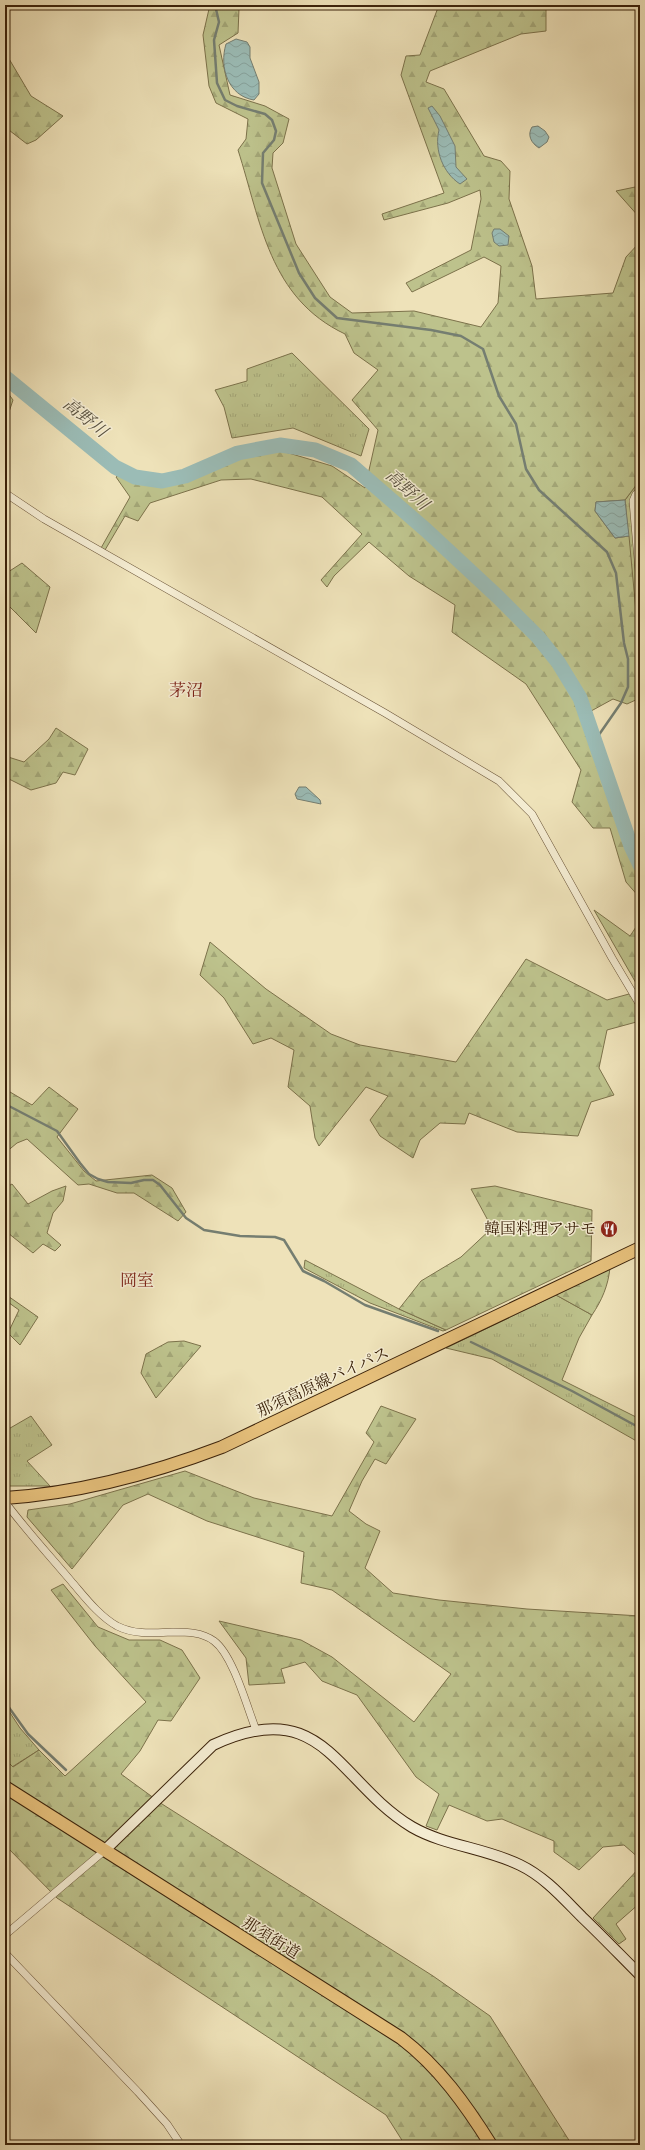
<svg xmlns="http://www.w3.org/2000/svg" width="645" height="2150" font-family="'Libre Bodoni','Noto Serif JP',serif">
	<defs>
		<pattern id="grass-tufts" width="24" height="20" patternUnits="userSpaceOnUse"><rect width="24" height="20" fill="#bdc28c"/><path d="M3 7l-1-3M5 7V3M7 7l1-3M15 17l-1-3M17 17v-4M19 17l1-3" fill="none" stroke="#a3a677"/></pattern>
		<pattern id="forest-firs" width="22" height="20" patternUnits="userSpaceOnUse"><rect width="22" height="20" fill="#bdc28c"/><path d="M5 1l3.5 6h-7zM16 11l3.5 6h-7z" fill="#a3a677"/></pattern>
		<pattern id="water-waves" width="16" height="10" patternUnits="userSpaceOnUse"><rect width="16" height="10" fill="#9bbcb6"/><path d="M0 5q4-4 8 0t8 0" fill="none" stroke="#86a19b"/></pattern>
	</defs>
	<rect width="100%" height="100%" fill="#eee2b9"/>
	<filter id="stains"><feTurbulence type="fractalNoise" baseFrequency=".005" numOctaves="4"/><feColorMatrix values="0 0 0 0 .2 0 0 0 0 .09 0 0 0 0 .02 0 0 0 .5 -.17"/></filter>
	<radialGradient id="worn" r=".72"><stop offset=".6" stop-color="#630" stop-opacity="0"/><stop offset="1" stop-color="#630" stop-opacity=".3"/></radialGradient>
	<g fill="url(#grass-tufts)" stroke="#7c724b">
		<polygon points="292,353 369,429 361,456 293,428 232,438 224,407 215,390 247,381 247,369"/>
		<polygon points="640,480 640,611 635,612 625,500"/>
		<polygon points="305,1260 399,1309 446,1330 443,1331 370,1303 304,1268"/>
		<polygon points="556,1295 592,1315 579,1338 562,1380 640,1419 640,1443 492,1359 446,1348"/>
		<polygon points="31,1416 52,1445 27,1461 50,1486 5,1486 5,1431"/>
		<polygon points="5,1705 20,1728 39,1750 12,1767 5,1759"/>
	</g>
	<g fill="url(#forest-firs)" stroke="#7c724b">
		<path d="M202 5H236L239 9 238 33 219 45 230 95 265 106 289 119 283 143 273 153 272 168 296 244 330 297 352 313 414 311 481 327 498 303 501 266 484 257 412 292 406 283 471 250 481 199 480 190 448 203 384 220 382 214 444 193 401 75 406 56 420 55 439 5H546V31L521 34 430 71 426 82 444 89 484 156 501 161 510 171 509 199 532 266 536 299 613 293 626 257 640 242V480L625 500 596 502 595 511 615 538 629 536 640 655V698L627 704 613 699 582 716 624 838 640 872V898L626 882 610 828H593L572 802 581 770 526 684 452 632 455 605 409 576 369 542 334 576 327 587 321 580 362 534 322 497 251 479 221 480 150 503 138 521 125 516 105 550 101 548 130 497 116 477 120 474 132 479 151 483 189 480 235 458 282 451 332 466 365 488 378 430 352 400 378 370 354 353 345 334C269 298 261 222 238 150L246 139 248 119 216 103 209 86 203 35 209 9Z"/>
		<polygon points="5,52 31,96 63,116 36,140 27,144 5,127"/>
		<polygon points="640,186 640,218 616,191"/>
		<polygon points="5,389 13,400 5,424"/>
		<polygon points="22,563 50,587 36,633 5,602 5,574"/>
		<polygon points="56,728 88,749 75,775 63,772 56,783 31,790 5,777 5,756 24,762 49,739"/>
		<polygon points="594,910 630,936 640,921 640,990"/>
		<polygon points="210,942 266,989 331,1034 360,1045 456,1062 526,959 607,1000 640,991 640,1021 607,1030 599,1068 614,1095 591,1102 578,1136 517,1132 469,1113 465,1124 440,1123 420,1140 413,1158 380,1136 370,1120 388,1096 366,1087 319,1146 315,1138 310,1106 288,1087 294,1050 271,1038 253,1044 224,998 200,975"/>
		<polygon points="49,1087 78,1109 57,1137 84,1171 96,1181 152,1175 172,1188 186,1212 178,1221 134,1193 117,1193 89,1184 78,1185 27,1139 17,1143 5,1153 5,1089 32,1105"/>
		<polygon points="12,1184 28,1204 52,1191 66,1186 63,1201 53,1213 47,1233 61,1245 55,1251 43,1244 33,1253 8,1233 5,1237 5,1188"/>
		<polygon points="495,1186 592,1210 591,1261 446,1330 399,1309 421,1281 461,1257 492,1228 471,1189"/>
		<path d="M610 1268C608 1286 602 1300 592 1315L556 1295Z"/>
		<polygon points="5,1294 38,1317 20,1345 8,1333 19,1310 5,1300"/>
		<polygon points="184,1341 201,1346 156,1398 141,1373 146,1354 168,1342"/>
		<polygon points="381,1406 416,1419 386,1464 375,1459 362,1481 349,1511 366,1524 380,1531 365,1568 393,1593 439,1600 527,1609 640,1616 640,1859 624,1845 603,1847 579,1870 554,1852 554,1841 502,1819 487,1821 449,1805 437,1830 426,1826 439,1794 416,1777 357,1695 322,1681 305,1662 281,1669 285,1683 249,1685 246,1658 219,1621 301,1640 332,1657 414,1722 451,1674 332,1590 301,1583 304,1552 207,1521 148,1494 123,1505 72,1569 27,1517 28,1510 70,1504 185,1471 254,1498 332,1516 374,1442 366,1433"/>
		<polygon points="63,1584 98,1627 129,1640 160,1640 182,1650 200,1678 171,1721 158,1720 140,1751 121,1774 162,1804 433,1976 490,2016 572,2145 405,2145 386,2115 57,1898 5,1845 5,1759 13,1767 39,1750 65,1776 146,1702 95,1646 51,1590"/>
		<polygon points="640,1867 640,1903 616,1924 626,1939 619,1944 593,1918"/>
	</g>
	<g fill="url(#water-waves)" stroke="#757e71">
		<path d="M236 39 247 42 250 47V58L259 82V94L254 100C228 96 219 67 226 44Z"/>
		<path d="M432 106 440 116 455 146 456 167 467 179 460 184C443 173 434 150 439 130L428 108Z"/>
		<path d="M538 126 545 131 549 137 547 142 539 148C531 143 527 135 532 127Z"/>
		<polygon points="494,229 500,229 509,236 508,245 499,246 494,242 492,233"/>
		<polygon points="625,500 629,536 615,538 595,511 596,502"/>
		<polygon points="299,787 306,787 320,800 321,804 297,799 295,794"/>
	</g>
	<g fill="none" stroke-linecap="round" stroke-linejoin="round">
		<g stroke="#757e71" stroke-width="2.5">
			<polyline points="215,5 219,22 214,40 217,83 225,100 237,106 265,114 272,120 276,131 274,140 263,153 262,183 299,273 315,298 337,318 431,330 461,336 483,349 499,396 516,424 526,469 539,490 607,552 616,573 624,643 628,659 628,687 621,703 596,739"/>
			<polyline points="5,1104 57,1131 80,1163 89,1174 98,1179 108,1182 131,1183 144,1180 153,1180 160,1185 186,1218 204,1230 240,1236 275,1237 284,1240 303,1271 324,1281 365,1305 438,1331"/>
			<polyline points="471,1342 572,1391 640,1428"/>
			<polyline points="5,1702 28,1734 66,1770"/>
		</g>
		<polyline stroke="#9bbcb6" stroke-width="15" points="5,377 115,467 135,477 162,481 185,476 238,453 280,445 315,450 351,465 426,530 498,597 538,637 558,662 580,698 631,846 640,865"/>
		<defs>
			<g id="street">
				<polyline points="640,491 636,494 633,501 640,583"/>
				<polyline points="5,493 44,519 385,713 499,781 532,814 612,958 640,1005"/>
				<path d="M5 1502C26 1530 49 1555 71 1581 84 1596 99 1616 117 1626 135 1635 153 1633 173 1632 186 1632 202 1632 214 1641 233 1655 247 1707 256 1730"/>
				<polyline points="5,1935 104,1851"/>
				<polyline points="5,1953 138,2092 167,2124 181,2145"/>
			</g>
			<path id="secondary" d="M104 1851 213 1745C324 1693 336 1781 412 1827 445 1846 486 1848 520 1865 545 1877 563 1898 582 1917 602 1936 621 1956 640 1975"/>
			<g id="primary">
				<path d="M5 1498C81 1493 151 1474 222 1447L640 1248"/>
				<path d="M5 1787 401 2038C439 2067 466 2105 491 2145"/>
			</g>
		</defs>
		<use href="#street" stroke="#685236" stroke-width="8"/>
		<use href="#secondary" stroke="#3b220a" stroke-width="12"/>
		<use href="#primary" stroke="#3b220a" stroke-width="14"/>
		<use href="#street" stroke="#f4ecd2" stroke-width="7"/>
		<use href="#secondary" stroke="#f4ecd2" stroke-width="10"/>
		<use href="#primary" stroke="#e7c17c" stroke-width="12"/>
	</g>
	<defs>
		<symbol id="restaurant-disc" viewBox="-11 -11 22 22"><circle r="9.5" fill="#8f2418" stroke="#f4ecd2"/><path d="M-5-6h1v4h1v-4h1v4h1v-4h1v5L-1.5 .5V6h-2V.5L-5-1ZM5-6V6H3V1.5H1.5Q1.5-4 5-6Z" fill="#fff"/></symbol>
	</defs>
	<g fill-rule="evenodd">
		<use href="#restaurant-disc" x="599" y="1219" width="20" height="20"/>
	</g>
	<g text-anchor="middle" dominant-baseline="central" stroke-width="3" stroke-linejoin="round" paint-order="stroke">
		<g font-size="16" fill="#3b220a" stroke="#f4ecd2" text-anchor="end">
			<text x="596" y="1229">韓国料理アサモ</text>
		</g>
		<g font-size="16" fill="#3b220a" stroke="#f4ecd2">
			<text transform="translate(323 1382) rotate(-25)">那須高原線バイパス</text>
			<text transform="translate(271 1938) rotate(32)">那須街道</text>
		</g>
		<g font-size="17" font-style="italic" fill="#58503e" stroke="#f4ecd2">
			<text transform="translate(85 418) rotate(39)">高野川</text>
			<text transform="translate(407 490) rotate(42)">高野川</text>
		</g>
		<g font-size="17" fill="#7a1f14" stroke="#f4ecd2">
			<text x="186" y="691">茅沼</text>
			<text x="137" y="1281">岡室</text>
		</g>
	</g>
	<rect width="645" height="2150" fill="none" stroke="#eee2b9" stroke-width="20"/>
	<rect x="6" y="6" width="633" height="2138" fill="none" stroke="#3b220a" stroke-width="2"/>
	<rect x="10" y="10" width="625" height="2130" fill="none" stroke="#3b220a"/>
	<rect width="100%" height="100%" filter="url(#stains)"/>
	<rect width="100%" height="100%" fill="url(#worn)"/>
</svg>
